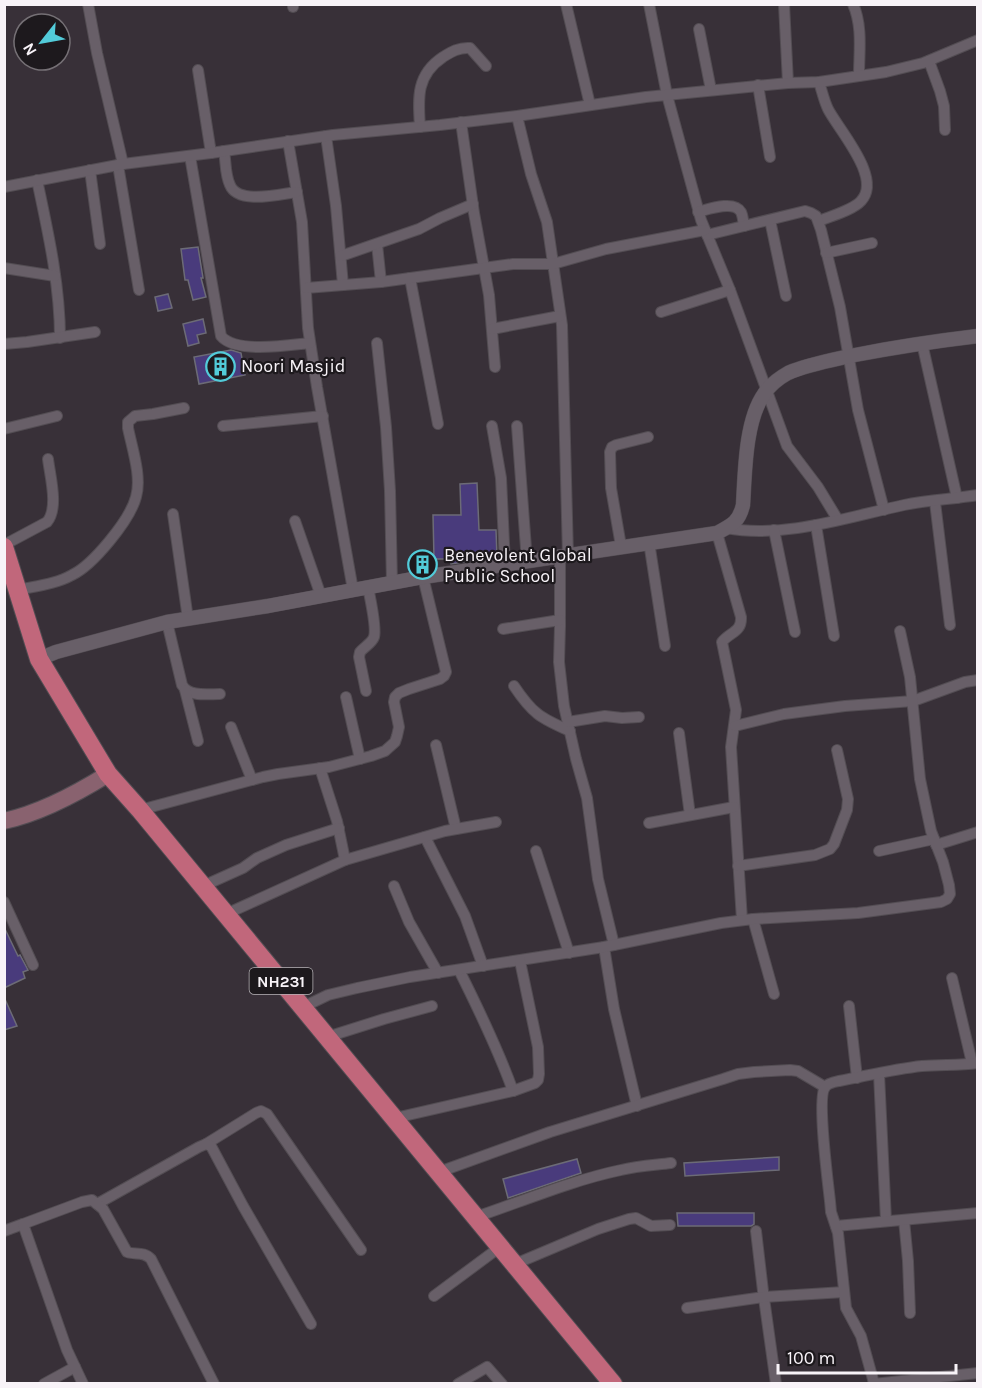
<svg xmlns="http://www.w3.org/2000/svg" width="982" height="1388" font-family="Karla,sans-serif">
	<rect width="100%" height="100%" fill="#383038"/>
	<g fill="#493b7c" stroke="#6c6b76" stroke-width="1.5">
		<polygon points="198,247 203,278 201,278 206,297 193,300 188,280 185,280 181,249"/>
		<polygon points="168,294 172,308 158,311 155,297"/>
		<polygon points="203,319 206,333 197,335 199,343 188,346 183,324"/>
		<polygon points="231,350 241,353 245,375 199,384 194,357"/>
		<polygon points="477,483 479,530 496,530 497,557 451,564 450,559 434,559 433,515 461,515 460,484"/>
		<polygon points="4,927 18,956 20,955 28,970 23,972 25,978 4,988"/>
		<polygon points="4,997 17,1026 4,1030"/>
		<polygon points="779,1157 779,1170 685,1176 684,1163"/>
		<polygon points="577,1159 581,1173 508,1198 503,1179"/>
		<polygon points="677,1213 754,1213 754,1224 751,1226 678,1226"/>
	</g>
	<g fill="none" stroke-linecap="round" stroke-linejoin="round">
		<defs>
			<g id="minor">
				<polyline points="88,4 97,53 123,164"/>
				<polyline points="293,4 293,7"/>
				<polyline points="566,4 590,105"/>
				<polyline points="649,4 667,95 701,220 730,290 787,446 818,487 838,520"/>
				<polyline points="784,4 788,83"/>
				<path d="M853 4C863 27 859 52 859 76"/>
				<polyline points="699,29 711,90"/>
				<polyline points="929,61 940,91 944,106 945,130"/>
				<polyline points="198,70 211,153"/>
				<path d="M819 82C822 91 824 101 828 109 838 129 883 178 861 201 853 210 831 216 819 221"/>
				<polyline points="758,85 770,157"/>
				<polyline points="517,116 531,174 547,222 562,325 568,556"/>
				<polyline points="461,122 474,213 489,295 495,367"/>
				<path d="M420 127C418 98 416 75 443 57 451 52 459 47 470 48L486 66"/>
				<polyline points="326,136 336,206 343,285"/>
				<polyline points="288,141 302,222 308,328 317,387 353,590"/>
				<path d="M224 151C226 162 225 175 230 185 238 205 280 194 297 192"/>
				<path d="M190 156 221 336C236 354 289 345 310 343"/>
				<polyline points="118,165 139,290"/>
				<polyline points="90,170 100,244"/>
				<path d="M37 180C48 232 60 285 60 338"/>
				<polyline points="4,187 123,164 211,153 333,135 440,125 517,116 646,97 788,83 819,82 886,72 923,63 978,40"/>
				<path d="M698 212C709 209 734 200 741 212 743 216 743 221 744 226"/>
				<polyline points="770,220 786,296"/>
				<polyline points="707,235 805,211 811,213 816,216 821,230 840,307 858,410 884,510"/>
				<polyline points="377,244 381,282"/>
				<polyline points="826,253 872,243"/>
				<polyline points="341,256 419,229 440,218 473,204"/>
				<polyline points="4,268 55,276"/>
				<polyline points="410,278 438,424"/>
				<polyline points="306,288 381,282 513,264 553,264 606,249 705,230"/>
				<polyline points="661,312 730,290"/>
				<polyline points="492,329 560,316"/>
				<polyline points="377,343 386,427 390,491 392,583"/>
				<polyline points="922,343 957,498"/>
				<polyline points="4,344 27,342 95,332"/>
				<polyline points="223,426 323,416"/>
				<polyline points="492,426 501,478 505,565"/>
				<polyline points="517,426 527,562"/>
				<polyline points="4,429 57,416"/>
				<polyline points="935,502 950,625"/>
				<polyline points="173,514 188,619"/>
				<polyline points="295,521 321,596"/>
				<polyline points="816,525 834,636"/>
				<path d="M726 528C784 539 848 517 904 505 928 500 953 499 978 495"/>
				<polyline points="774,530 795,632"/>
				<path d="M717 533 741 617C742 632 730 632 722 642L736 710 731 747 742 920"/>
				<polyline points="649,542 665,646"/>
				<path d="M4 545 47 522C59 508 50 476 48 459"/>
				<polyline points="621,546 611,488 610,452 612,447 616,445 648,437"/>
				<polyline points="560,557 560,626 559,662 564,706 576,759 587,798 598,879 614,945"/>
				<path d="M18 590C36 586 56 584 72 575 93 565 130 520 136 497 142 477 132 448 128 428V422L135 416 153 414 184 408"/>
				<path d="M167 622 182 685C189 697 207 694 220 694"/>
				<polyline points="503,629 560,620"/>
				<path d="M514 686C532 713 540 718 570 731"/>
				<polyline points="185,690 198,741"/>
				<path d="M366 691 359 657 360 652C364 647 372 643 374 637 377 628 370 598 368 587"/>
				<polyline points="346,697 360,759"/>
				<polyline points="568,722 605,716 622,718 639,717"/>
				<polyline points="735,726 784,714 845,706 913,701 965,682 978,680"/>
				<polyline points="231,727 252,780"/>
				<polyline points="679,733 690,815"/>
				<polyline points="436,745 456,829"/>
				<polyline points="320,768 337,821 345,860"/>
				<polyline points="140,810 263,777 278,774 329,767 371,756 385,751 395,742 397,736 399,727 394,702 395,697 399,693 409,689 440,679 444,676 446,672 423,577"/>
				<polyline points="649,823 734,807"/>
				<polyline points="425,837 465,916 483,966"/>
				<polyline points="936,845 978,832"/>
				<polyline points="536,851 569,953"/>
				<polyline points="879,851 934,839"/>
				<polyline points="738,866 815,855 830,849 834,844 847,810 848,799 837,750"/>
				<polyline points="203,886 243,868 257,858 286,845 339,828"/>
				<polyline points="394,886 409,922 438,973"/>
				<polyline points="4,902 33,965"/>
				<polyline points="226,914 345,860 445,831 496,822"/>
				<polyline points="753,919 774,994"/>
				<polyline points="604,947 614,1009 637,1106"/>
				<path d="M459 970C479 1010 498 1049 513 1091"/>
				<polyline points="952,978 972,1063"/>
				<polyline points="849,1006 857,1078"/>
				<polyline points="303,1007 328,995 357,988 410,977 604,947 721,923 753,919 858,913 941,902 947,899 950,894 949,885 943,862 931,831 920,779 910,677 900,631"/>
				<polyline points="327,1037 384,1019 432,1006"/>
				<polyline points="879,1074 886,1221"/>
				<polyline points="395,1118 513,1091 535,1083 538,1080 539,1074 538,1047 520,961"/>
				<polyline points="206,1144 256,1113 261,1111 267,1114 361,1250"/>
				<polyline points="439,1172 550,1132 723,1079 738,1074 754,1072 790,1070 798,1071 825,1087"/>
				<polyline points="97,1204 199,1147 206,1144 211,1146 243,1206 311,1324"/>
				<path d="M476 1217C523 1201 573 1180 621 1170 637 1166 655 1165 671 1163"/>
				<polyline points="904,1220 908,1261 910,1313"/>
				<polyline points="836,1226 978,1213"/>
				<polyline points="4,1231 23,1224"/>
				<polyline points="756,1231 763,1291 776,1384"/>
				<polyline points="515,1264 598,1229 629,1219 636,1218 651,1226 670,1225"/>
				<polyline points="434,1296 500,1247"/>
				<polyline points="687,1308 764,1297 844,1292"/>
				<path d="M874 1383 861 1336 846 1308 838 1233 831 1212 830 1201C828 1183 817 1098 825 1087 828 1083 834 1082 839 1081 866 1076 894 1069 922 1066 941 1064 958 1066 978 1063"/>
				<polyline points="44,1384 75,1367"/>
				<path d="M83 1384 67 1350 23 1224 82 1202 92 1200 103 1209 127 1252C135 1255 144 1251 151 1259L214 1384"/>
				<polyline points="458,1384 487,1367 502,1384"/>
				<polyline points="873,1384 978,1373"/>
			</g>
			<path id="tertiary" d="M39 659 56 652 167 622 268 606 423 577 717 533C732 525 739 522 743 505 745 473 745 421 764 394 770 385 779 378 788 373 809 364 833 360 855 355 896 347 936 341 978 336"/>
			<path id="secondary" d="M4 821C41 813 76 794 108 774"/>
			<polyline id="trunk" points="4,547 39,659 108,774 140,810 613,1384"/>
		</defs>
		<use href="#minor" stroke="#534d53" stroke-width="12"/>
		<use href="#tertiary" stroke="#534d53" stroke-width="15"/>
		<use href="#secondary" stroke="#534d53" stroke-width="18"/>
		<use href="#trunk" stroke="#534d53" stroke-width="20"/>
		<use href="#minor" stroke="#685f68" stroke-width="10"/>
		<use href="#tertiary" stroke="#685f68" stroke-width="14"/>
		<use href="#secondary" stroke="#89626f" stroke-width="16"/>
		<use href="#trunk" stroke="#c1677b" stroke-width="18"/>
	</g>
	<defs>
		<symbol id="building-ring" viewBox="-11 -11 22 22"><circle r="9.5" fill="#1d191d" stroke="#52cbd9" stroke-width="1.5"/><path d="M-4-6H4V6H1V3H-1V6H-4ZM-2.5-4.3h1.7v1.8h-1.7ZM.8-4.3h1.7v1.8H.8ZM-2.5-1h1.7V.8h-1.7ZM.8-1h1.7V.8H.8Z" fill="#52cbd9"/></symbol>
	</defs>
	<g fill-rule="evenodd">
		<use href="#building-ring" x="204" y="350" width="33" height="33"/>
		<use href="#building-ring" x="406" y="548" width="33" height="33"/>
	</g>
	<g text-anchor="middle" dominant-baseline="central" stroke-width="4.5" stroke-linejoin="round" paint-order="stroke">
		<rect fill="#1d191d" stroke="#b6b2b6" stroke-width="1.5" x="249.5" y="968" width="63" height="26" rx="4.5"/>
		<g font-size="16" font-weight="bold" fill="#f8f3f8">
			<text x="281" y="981">NH231</text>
		</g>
		<g font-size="18" fill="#f8f3f8" stroke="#1d191d" text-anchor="start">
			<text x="241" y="366">Noori Masjid</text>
			<text x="444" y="555">Benevolent Global<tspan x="444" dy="21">Public School</tspan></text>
		</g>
	</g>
	<rect width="982" height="1388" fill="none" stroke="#f8f3f8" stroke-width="12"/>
	<g transform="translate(42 42) rotate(239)"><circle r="28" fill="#1d191d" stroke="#757075" stroke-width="1.5"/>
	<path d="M0-4.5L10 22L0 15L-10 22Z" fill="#52cbd9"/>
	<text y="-9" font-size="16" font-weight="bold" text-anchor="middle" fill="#f8f3f8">N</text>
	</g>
	<path d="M778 1364v9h178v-9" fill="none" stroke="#f8f3f8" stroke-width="3"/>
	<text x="787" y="1364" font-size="18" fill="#f8f3f8" stroke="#1d191d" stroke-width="4.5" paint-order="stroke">100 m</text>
</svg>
